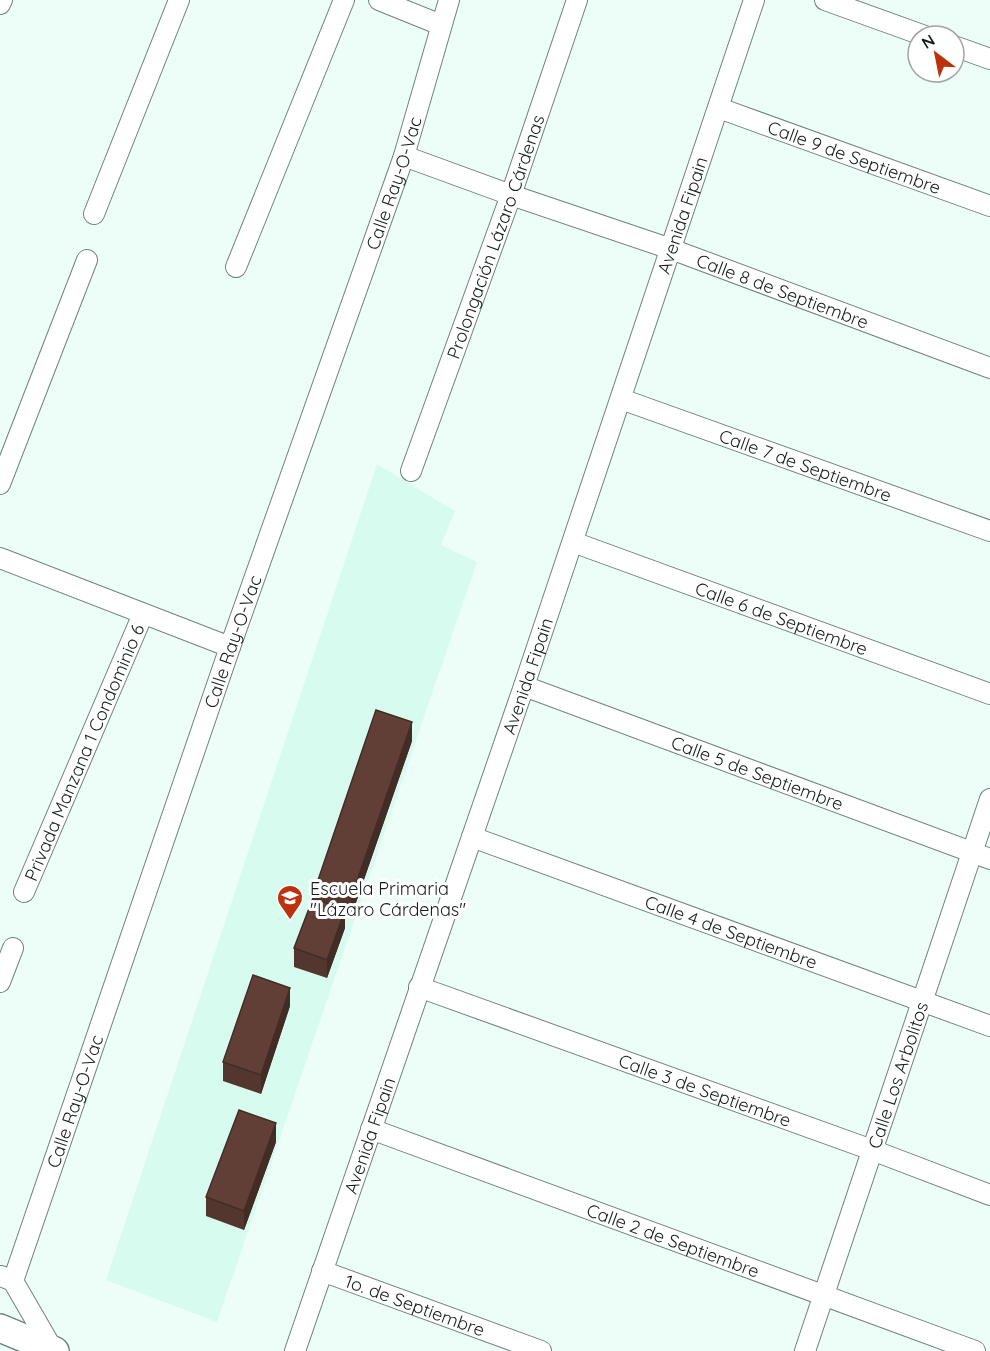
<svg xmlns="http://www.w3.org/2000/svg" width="990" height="1351" font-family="Quicksand,sans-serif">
	<rect width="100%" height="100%" fill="#edfef8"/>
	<polygon fill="#d7fcef" points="377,464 455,511 441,545 477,562 217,1322 106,1280"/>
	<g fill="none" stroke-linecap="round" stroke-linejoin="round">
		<defs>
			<g id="minor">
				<polyline points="379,0 441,25"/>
				<polyline points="825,0 925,36"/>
				<polyline points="0,4 2,0"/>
				<polyline points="954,46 990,59"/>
				<path id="s1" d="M719 108 990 206"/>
				<path id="s2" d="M404 156 511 195 671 249 990 368"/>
				<polyline points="94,214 179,0"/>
				<polyline points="236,267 344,0"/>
				<path id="s3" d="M621 399 990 531"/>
				<path id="s4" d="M411 471 511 195 577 0"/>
				<polyline points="0,484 87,260"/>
				<path id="s5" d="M573 542 990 694"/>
				<polyline points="0,558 230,647"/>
				<path id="s6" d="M524 686 990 859"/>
				<path id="s7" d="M472 837 990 1026"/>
				<path id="s8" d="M24 892 143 614"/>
				<polyline points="0,982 13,948"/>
				<path id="s9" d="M419 987 872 1150 990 1195"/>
				<path id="s10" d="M371 1129 975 1351"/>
				<path id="s11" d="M322 1271 541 1351"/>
				<polyline points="1,1276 13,1281 53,1350"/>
				<path id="s12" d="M13 1281 230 647 404 156 449 0"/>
				<path id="s13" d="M295 1351 524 686 754 0"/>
				<path id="s14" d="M805 1351 990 799"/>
			</g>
			<polyline id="secondary" points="0,1328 55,1351"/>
		</defs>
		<use href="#minor" stroke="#6c857c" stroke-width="22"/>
		<use href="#secondary" stroke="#6c857c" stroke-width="30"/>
		<use href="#minor" stroke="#fff" stroke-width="20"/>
		<use href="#secondary" stroke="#fff" stroke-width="27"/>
	</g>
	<g fill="#53362e">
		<polygon points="412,741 351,917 345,914 345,928 327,978 294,967 294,948 316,899 316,886"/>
		<polygon points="290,1006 261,1094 223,1081 223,1062"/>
		<polygon points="276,1142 244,1230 206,1216 206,1197"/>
	</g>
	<g fill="#442c26">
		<polygon points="412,722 412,741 351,917 351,898"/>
		<polygon points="345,910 345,928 327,978 327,960"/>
		<polygon points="290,988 290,1006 261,1094 261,1075"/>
		<polygon points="276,1123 276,1142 244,1230 244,1211"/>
	</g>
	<g fill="#613f36" stroke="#442c26" stroke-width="1.5">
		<polygon points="376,710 412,722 351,898 316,886"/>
		<polygon points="313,898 345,910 327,960 294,948"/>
		<polygon points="253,975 290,988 261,1075 223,1062"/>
		<polygon points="239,1110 276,1123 244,1211 206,1197"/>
	</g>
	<defs>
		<symbol id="school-pin" viewBox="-11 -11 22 30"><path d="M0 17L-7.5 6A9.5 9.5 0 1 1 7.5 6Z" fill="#bc320d" stroke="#fff"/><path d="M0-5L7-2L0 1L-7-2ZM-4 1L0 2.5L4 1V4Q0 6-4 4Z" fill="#fff"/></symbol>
	</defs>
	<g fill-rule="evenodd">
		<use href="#school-pin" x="275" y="883" width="30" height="40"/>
	</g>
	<g text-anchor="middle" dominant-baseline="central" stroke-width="6" stroke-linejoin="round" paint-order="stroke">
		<g font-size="18" fill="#131e1a" stroke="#fff">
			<text stroke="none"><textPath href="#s1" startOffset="144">Calle 9 de Septiembre</textPath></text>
			<text stroke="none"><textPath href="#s12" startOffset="1162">Calle Ray-O-Vac</textPath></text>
			<text stroke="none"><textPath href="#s13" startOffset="1200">Avenida Fipain</textPath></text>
			<text stroke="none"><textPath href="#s4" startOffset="249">Prolongación Lázaro Cárdenas</textPath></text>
			<text stroke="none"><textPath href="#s2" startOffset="402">Calle 8 de Septiembre</textPath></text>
			<text stroke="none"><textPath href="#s3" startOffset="196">Calle 7 de Septiembre</textPath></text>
			<text stroke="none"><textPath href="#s5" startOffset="222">Calle 6 de Septiembre</textPath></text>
			<text stroke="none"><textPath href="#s12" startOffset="676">Calle Ray-O-Vac</textPath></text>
			<text stroke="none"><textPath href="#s13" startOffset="714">Avenida Fipain</textPath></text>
			<text stroke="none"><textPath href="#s8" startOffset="152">Privada Manzana 1 Condominio 6</textPath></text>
			<text stroke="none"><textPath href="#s6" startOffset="249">Calle 5 de Septiembre</textPath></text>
			<text stroke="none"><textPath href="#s7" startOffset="276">Calle 4 de Septiembre</textPath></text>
			<text stroke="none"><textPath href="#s14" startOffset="291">Calle Los Arbolitos</textPath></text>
			<text stroke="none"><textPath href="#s9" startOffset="304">Calle 3 de Septiembre</textPath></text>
			<text stroke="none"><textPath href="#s12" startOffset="190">Calle Ray-O-Vac</textPath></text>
			<text stroke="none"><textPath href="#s13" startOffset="228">Avenida Fipain</textPath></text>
			<text stroke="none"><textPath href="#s10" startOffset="322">Calle 2 de Septiembre</textPath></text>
			<text stroke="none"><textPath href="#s11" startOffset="99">1o. de Septiembre</textPath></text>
		</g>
		<g font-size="18" fill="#131e1a" stroke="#fff" text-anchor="start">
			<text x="310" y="888">Escuela Primaria<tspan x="310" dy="21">"Lázaro Cárdenas"</tspan></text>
		</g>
	</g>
	<g transform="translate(936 54) rotate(328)"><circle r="28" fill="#ffffff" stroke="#a1a5a3" stroke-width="1.5"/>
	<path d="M0-4.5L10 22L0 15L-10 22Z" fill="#bc320d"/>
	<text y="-9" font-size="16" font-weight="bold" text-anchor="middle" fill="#131e1a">N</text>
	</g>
</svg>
